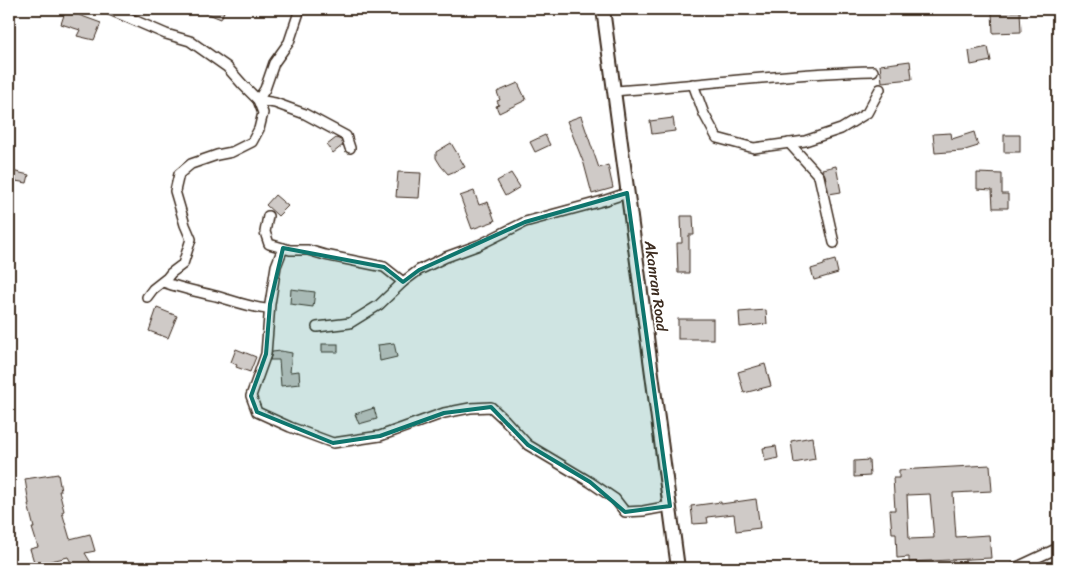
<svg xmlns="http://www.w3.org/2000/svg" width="1067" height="577" font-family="Sriracha,sans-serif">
	<rect width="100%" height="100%" fill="#fff"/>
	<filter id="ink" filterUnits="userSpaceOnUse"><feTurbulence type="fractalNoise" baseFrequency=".02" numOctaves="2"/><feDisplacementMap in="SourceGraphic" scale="10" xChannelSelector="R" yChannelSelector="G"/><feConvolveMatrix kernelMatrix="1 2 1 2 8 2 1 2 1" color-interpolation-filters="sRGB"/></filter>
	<g filter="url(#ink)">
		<g fill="#cfcac7" stroke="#3b2a1e" fill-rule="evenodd">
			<polygon points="66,9 81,9 79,15 101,23 94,40 77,36 80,30 61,24"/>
			<polygon points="196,9 225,9 221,19"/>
			<polygon points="1020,11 1021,32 993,33 992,12"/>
			<polygon points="988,47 991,61 971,65 969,51"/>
			<polygon points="910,61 912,79 882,82 880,65"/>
			<polygon points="518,83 526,100 499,113 496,106 499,105 497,101 500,100 497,92"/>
			<polygon points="581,116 599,168 608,165 613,188 592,194 584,164 567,121"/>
			<polygon points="673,118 675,131 652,134 650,121"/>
			<polygon points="974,132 978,146 962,151 935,153 933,134 951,133 952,139"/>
			<polygon points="545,135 550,145 535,152 530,142"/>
			<rect x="1004" y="135" width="16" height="17"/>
			<polygon points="336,138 341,140 343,145 333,153 327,145"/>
			<polygon points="451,143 465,167 448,174 441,166 436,158 436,152"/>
			<polygon points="836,166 841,192 829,194 825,175 822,169"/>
			<polygon points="12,171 29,175 27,183 10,180"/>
			<polygon points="398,172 421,173 419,198 396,197"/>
			<polygon points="511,173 520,187 505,196 497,181"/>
			<polygon points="977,173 1002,174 1002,194 1008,194 1008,208 993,208 992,190 977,189"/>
			<polygon points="474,191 479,205 488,202 495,221 472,229 460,196"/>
			<polygon points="275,195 288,206 278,216 266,205"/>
			<polygon points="681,216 693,216 694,235 689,235 689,273 678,273 677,243 682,243"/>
			<polygon points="835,260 838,273 814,280 811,269 824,265 824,263"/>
			<polygon points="291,289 315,292 313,307 290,304"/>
			<polygon points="157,308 177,316 168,338 149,331"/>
			<polygon points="766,310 767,324 740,327 739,312"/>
			<rect x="678" y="319" width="35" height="20"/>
			<polygon points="394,343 397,357 380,361 378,345"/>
			<rect x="322" y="344" width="16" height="8"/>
			<polygon points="236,349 256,357 250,372 236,367 237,365 231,362"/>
			<polygon points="281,351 292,353 290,372 299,371 300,384 281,386 279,360 270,360 272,352"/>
			<polygon points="765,364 771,386 744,393 738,372"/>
			<polygon points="374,408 377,419 359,424 355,414"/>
			<polygon points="812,437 815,459 794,463 791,441"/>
			<polygon points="776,446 778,458 765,461 763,448"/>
			<polygon points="869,460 870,476 854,477 854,461"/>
			<path d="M990 465 992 491 953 493 956 537 989 535 991 558 909 562V557L897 558 896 533H892L890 510H895L893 478H899V470ZM930 494 934 538 909 539 907 495Z"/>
			<polygon points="58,474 61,491 59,491 64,511 62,512 70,539 90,534 95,551 85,553 94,568 74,568 68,557 35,565 30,549 38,547 32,528 34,528 28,504 29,504 25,479"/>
			<polygon points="756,499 760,528 736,531 734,514 707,517 708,523 693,524 691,506 721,502 721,504"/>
		</g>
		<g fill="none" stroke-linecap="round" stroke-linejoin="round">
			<defs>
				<g id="minor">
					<polyline points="108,9 166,34 190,41 227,67 243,85 258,100 275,103 305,114 346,136 350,148"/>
					<polyline points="693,84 704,114 717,138 754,148 805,141 841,129 867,113 880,89"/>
					<path d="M614 91C700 85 786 73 873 71"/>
					<polyline points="789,143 819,176 834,243"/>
					<polyline points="268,216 265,232 269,244 290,250 308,250 325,255 384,267 403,282"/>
					<polyline points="283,248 276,266 270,304 266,354 251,396 257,412 290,427 333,443 380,436 444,413 470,408 491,407 505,420 528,445 590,482 615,499 625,512 643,511 670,506"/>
					<path d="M163 282C180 288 198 292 216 296 234 301 251 308 269 309"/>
					<polyline points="147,297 153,289 167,278 171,273 183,264 191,239 185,225 175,191 179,174 191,164 217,155 232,152 252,142 259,129 263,113 258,100 265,89 274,63 289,42 300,9"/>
					<polyline points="317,327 350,323 379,305 403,282 419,270 446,257 479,245 525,222 606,200 627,193"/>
					<polyline points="1015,568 1058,548"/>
				</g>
				<polyline id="secondary" points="603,9 678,568"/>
			</defs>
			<use href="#minor" stroke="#3b2a1e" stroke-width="12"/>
			<use href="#secondary" stroke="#3b2a1e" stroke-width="16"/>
			<use href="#minor" stroke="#fff" stroke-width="9"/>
			<use href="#secondary" stroke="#fff" stroke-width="12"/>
		</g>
	</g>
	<path fill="#0f766e" fill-opacity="0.2" stroke="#0f766e" stroke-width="4" stroke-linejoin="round" d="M627 193 670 506 625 512 590 482 528 445 491 407 444 413 380 436 333 443 257 412 251 396 266 354 270 304 283 248 384 267 403 282 419 270 525 222Z"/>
	<g text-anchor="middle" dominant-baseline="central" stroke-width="4" stroke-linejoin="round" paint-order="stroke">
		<g font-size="15" fill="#3b2a1e" stroke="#fff">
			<text transform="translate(656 286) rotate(82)">Akanran Road</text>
		</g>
	</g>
	<rect width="1067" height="577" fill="none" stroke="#fff" stroke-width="30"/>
	<rect x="15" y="15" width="1037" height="547" fill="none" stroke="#3b2a1e" stroke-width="2" filter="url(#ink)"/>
</svg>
